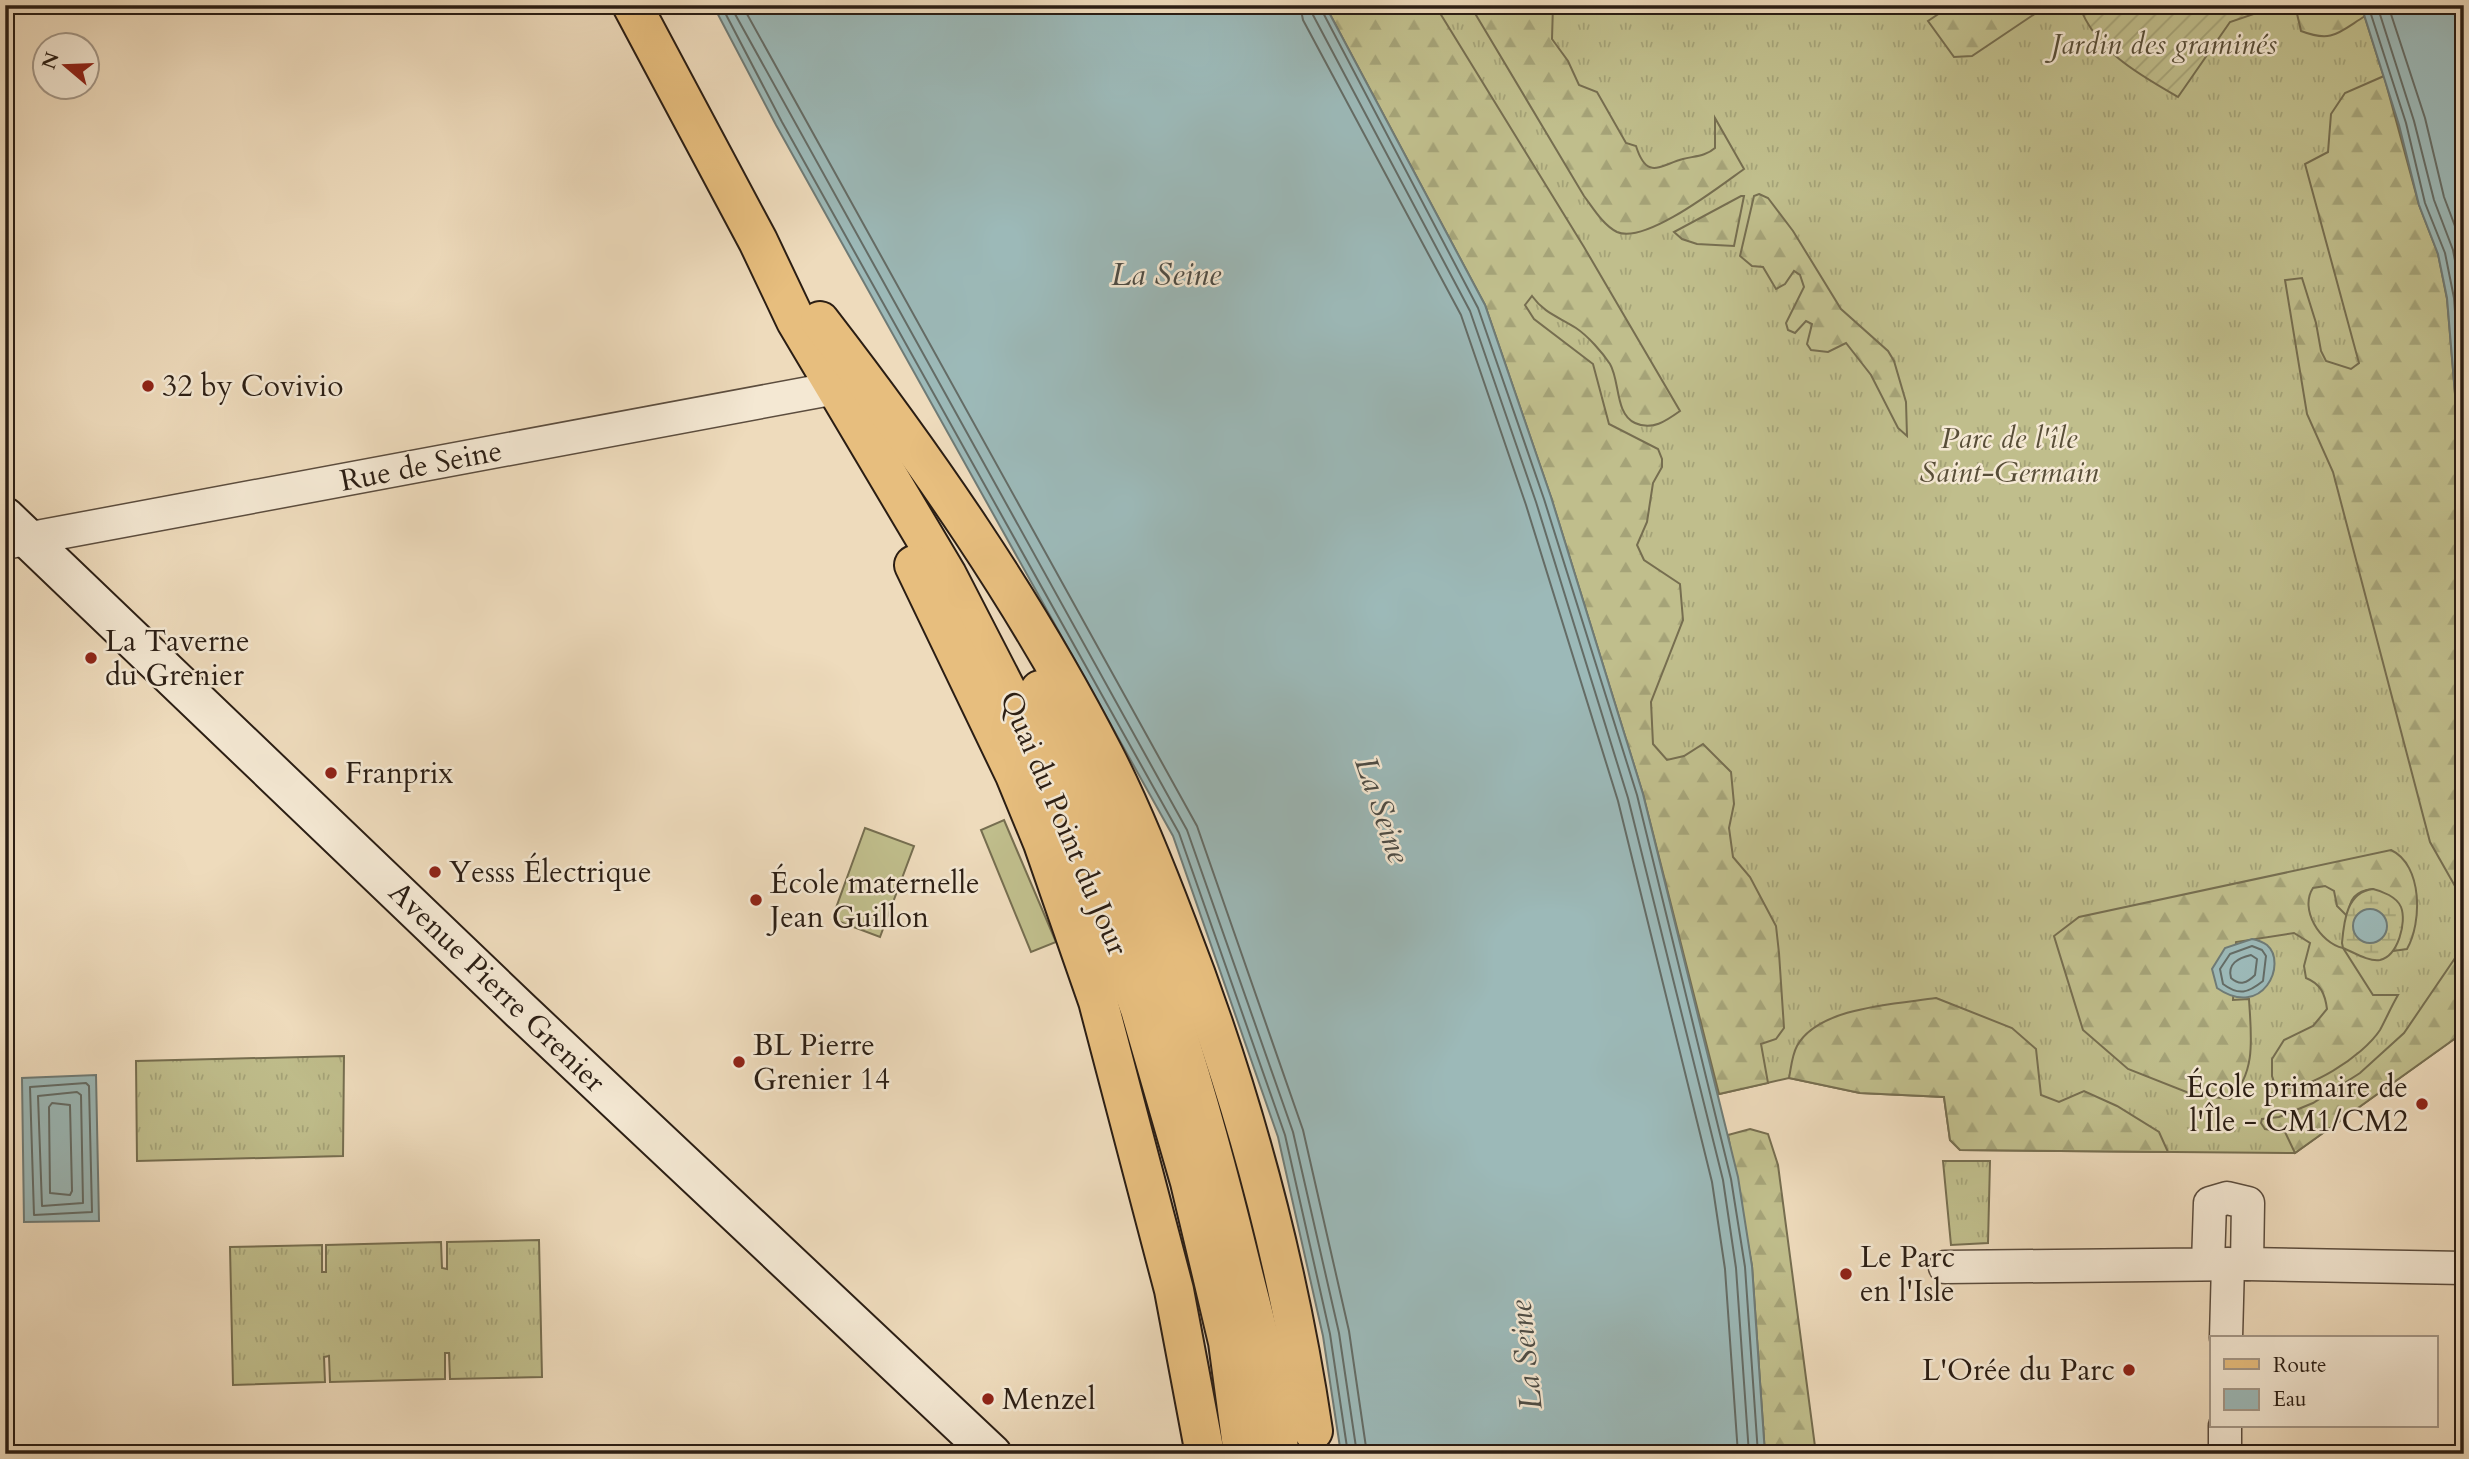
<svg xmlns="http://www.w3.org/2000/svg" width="2469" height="1459" font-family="Cardo,serif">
	<defs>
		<pattern id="grass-tufts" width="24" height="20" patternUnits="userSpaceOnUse" patternTransform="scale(1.75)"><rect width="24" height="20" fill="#c0be8c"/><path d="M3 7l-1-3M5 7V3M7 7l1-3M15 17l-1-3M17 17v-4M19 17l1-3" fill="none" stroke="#a5a378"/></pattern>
		<pattern id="forest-firs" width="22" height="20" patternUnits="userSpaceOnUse" patternTransform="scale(1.75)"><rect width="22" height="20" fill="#c0be8c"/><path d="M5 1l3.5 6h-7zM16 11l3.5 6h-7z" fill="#a5a378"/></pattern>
		<pattern id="wetland-marsh" width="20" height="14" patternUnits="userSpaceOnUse" patternTransform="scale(1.75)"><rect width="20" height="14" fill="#c0be8c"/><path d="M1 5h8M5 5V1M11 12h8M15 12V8" fill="none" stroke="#a5a378"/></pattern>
		<pattern id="garden-furrows" width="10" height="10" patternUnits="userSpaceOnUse" patternTransform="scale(1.75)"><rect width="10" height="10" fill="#c0be8c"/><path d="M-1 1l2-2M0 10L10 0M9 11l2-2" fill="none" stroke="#a5a378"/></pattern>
	</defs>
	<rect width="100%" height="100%" fill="#eedbbc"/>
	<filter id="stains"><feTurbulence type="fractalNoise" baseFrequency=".00286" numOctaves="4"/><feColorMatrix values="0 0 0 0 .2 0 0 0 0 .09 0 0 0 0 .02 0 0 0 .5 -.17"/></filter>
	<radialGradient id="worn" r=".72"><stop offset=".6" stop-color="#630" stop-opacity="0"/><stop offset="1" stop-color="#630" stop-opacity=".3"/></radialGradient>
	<g fill="url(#grass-tufts)" stroke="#766e50" stroke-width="2">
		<polygon points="1325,5 2361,5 2399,125 2464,501 2464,1032 2295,1153 1960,1150 1950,1140 1944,1097 1860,1093 1789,1078 1719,1094 1643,794"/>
		<polygon points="344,1056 343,1156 137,1161 136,1061"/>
		<polygon points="1943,1161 1990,1161 1988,1243 1951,1245"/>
		<polygon points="539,1240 542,1377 450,1379 449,1353 445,1353 445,1379 330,1382 329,1356 324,1357 325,1382 233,1385 230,1247 322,1245 322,1272 326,1272 326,1245 441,1242 442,1268 447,1269 447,1242"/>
	</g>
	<g fill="url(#forest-firs)" stroke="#766e50" stroke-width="2">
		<path d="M1325 5H1435L1584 247 1680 411C1666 421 1652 431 1635 423 1615 414 1620 381 1610 364 1602 352 1588 336 1576 328 1559 317 1544 313 1532 296L1525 305 1534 319 1593 364 1609 424 1658 449 1662 459V467L1653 483 1647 522 1637 545 1644 560 1680 584 1683 620 1651 702 1653 744 1667 760 1684 756 1703 744 1731 772 1734 804 1729 828 1733 857 1750 877 1776 926 1779 953 1784 1028 1776 1039 1761 1044 1768 1083 1719 1094 1643 794 1551 497 1485 305Z"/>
		<path d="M1470 5H1553L1552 39 1568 61 1579 85 1597 92 1626 143 1636 146C1647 181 1660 165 1683 159 1695 156 1706 156 1715 148V118L1744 169C1720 186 1645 245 1617 232 1603 225 1593 208 1584 196Z"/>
		<polygon points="1952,5 2048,5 1972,56 1954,57 1928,21"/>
		<path d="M2295 5H2361L2365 16C2338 33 2332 43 2301 31Z"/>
		<polygon points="2384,76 2419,205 2438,254 2447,299 2464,501 2464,902 2430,842 2333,472 2307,414 2285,280 2302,278 2316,323 2321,351 2326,361 2351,369 2359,363 2305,164 2328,152 2331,114 2345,93"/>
		<polygon points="1759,194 1768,198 1793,231 1841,309 1888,351 1894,361 1906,402 1907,436 1898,428 1871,375 1846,343 1828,352 1811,350 1807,344 1812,324 1806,321 1795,333 1788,330 1786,323 1804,287 1800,275 1794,271 1785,284 1776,289 1763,267 1752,266 1740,256 1754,196"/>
		<polygon points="1741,196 1744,196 1734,246 1697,244 1682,239 1674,232"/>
		<path d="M2391 850C2423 865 2422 923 2407 949L2393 951 2402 926 2400 907 2373 889C2355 891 2349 899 2348 917L2337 906 2334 891 2325 886 2313 888C2299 909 2320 943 2343 948L2373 995H2398C2391 1007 2386 1019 2380 1030 2363 1056 2307 1093 2276 1088L2272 1076V1059L2284 1040 2313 1026 2327 1009C2325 994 2321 984 2306 978L2304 966 2310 943 2294 933 2236 942 2233 1000 2249 999C2251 1035 2257 1072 2230 1099L2194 1095 2128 1069 2083 1030 2054 936 2079 917Z"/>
		<polygon points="2464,945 2464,1032 2295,1153 2285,1132 2265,1129 2261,1123 2262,1119 2279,1117 2313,1103 2360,1073 2404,1033"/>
		<path d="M1936 998 2012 1028 2036 1049 2041 1095 2059 1102 2084 1091 2117 1106 2159 1132 2168 1152 1960 1150 1950 1140 1944 1097 1860 1093 1789 1078C1791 1068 1792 1055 1797 1046 1818 1007 1896 1004 1936 998Z"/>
		<polygon points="1750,1129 1768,1134 1778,1165 1816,1454 1765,1454 1752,1266 1728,1135"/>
	</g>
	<path fill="url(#wetland-marsh)" stroke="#766e50" stroke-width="2" d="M2373 889C2382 891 2397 897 2401 907 2407 922 2398 956 2380 960 2369 962 2353 952 2343 948L2342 943C2344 920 2347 892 2373 889Z"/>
	<path fill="url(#garden-furrows)" stroke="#766e50" stroke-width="2" d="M2079 5H2280L2230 22 2178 97C2138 74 2096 51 2079 5Z"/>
	<g fill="#c0be8c" stroke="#766e50" stroke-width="2">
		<polygon points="1004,820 1056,942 1031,952 981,830"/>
		<polygon points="865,828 914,846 880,937 832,919"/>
	</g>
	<g fill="#9cb9b8" stroke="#6f7b76" stroke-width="2">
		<polygon points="713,5 1325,5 1485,305 1551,497 1643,794 1738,1177 1752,1266 1765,1454 1341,1454 1323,1336 1278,1137 1173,836 776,125"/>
		<polygon points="2361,5 2464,5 2464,501 2447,298 2438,254 2419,205 2399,125"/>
		<circle cx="2370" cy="926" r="17"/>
		<path d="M2252 939C2257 940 2263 942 2267 945 2288 963 2263 1020 2217 988L2212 969 2225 948Z"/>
		<polygon points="96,1075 99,1221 24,1222 22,1078"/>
	</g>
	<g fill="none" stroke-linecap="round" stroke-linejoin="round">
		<g stroke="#646c66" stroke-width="2">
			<polyline points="721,5 782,122 1179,833 1285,1135 1330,1334 1348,1454"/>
			<polyline points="730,5 1187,830 1293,1132 1339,1333 1357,1454"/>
			<polyline points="742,5 1197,826 1303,1130 1349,1331 1367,1454"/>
			<polyline points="1300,5 1303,20 1461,315 1526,505 1618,801 1712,1182 1725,1269 1738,1454"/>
			<polyline points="1311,5 1313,15 1470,311 1536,502 1628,798 1723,1180 1736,1268 1749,1454"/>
			<polyline points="1319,5 1478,308 1544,499 1637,795 1731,1179 1745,1267 1758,1454"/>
			<polyline points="2368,5 2406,123 2425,203 2445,253 2454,298 2464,432"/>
			<polyline points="2377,5 2414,121 2434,200 2453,250 2464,308"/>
			<polyline points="2388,5 2425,118 2444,197 2464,250"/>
			<path d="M2252 946 2262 950 2266 956 2263 981C2248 993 2239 996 2223 984L2220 969 2230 954Z"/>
			<path d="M2251 955 2257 959 2255 975C2247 983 2240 986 2231 978 2227 964 2238 958 2251 955Z"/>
			<polygon points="86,1083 89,1086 92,1212 34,1215 30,1087"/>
			<polygon points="77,1092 81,1095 83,1203 42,1206 38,1096"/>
			<polygon points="52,1103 70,1105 72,1191 70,1195 50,1193 49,1107"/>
		</g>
		<defs>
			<g id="minor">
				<polyline points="10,542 836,388"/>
				<polyline points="2247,1264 2464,1268"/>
				<polyline points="1945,1267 2247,1264 2248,1203 2227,1198 2210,1203 2208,1264"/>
				<polyline points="2226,1338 2228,1264"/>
				<polyline points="2225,1454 2225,1426"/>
			</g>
			<polyline id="secondary" points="5,517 520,1010 992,1454"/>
			<g id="primary">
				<polyline points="632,5 758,241 796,321 947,575 1050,775 1098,892 1140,1009 1190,1182 1228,1342 1243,1454"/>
				<path d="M820 321C925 457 1025 601 1104 755 1132 809 1155 867 1177 925 1241 1089 1287 1257 1313 1431"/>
				<polyline points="914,565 1015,775 1043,843 1098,1001 1174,1290 1205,1454"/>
				<path d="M1040 690C1132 872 1192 1064 1240 1261 1254 1319 1277 1395 1279 1454"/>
			</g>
		</defs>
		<use href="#minor" stroke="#5c4d3e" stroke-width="35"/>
		<use href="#secondary" stroke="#2b1e14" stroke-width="42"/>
		<use href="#primary" stroke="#2b1e14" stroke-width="42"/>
		<use href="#minor" stroke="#f4e8d3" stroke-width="32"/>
		<use href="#secondary" stroke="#f4e8d3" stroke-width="38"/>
		<use href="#primary" stroke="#e7be7e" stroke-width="38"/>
	</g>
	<g fill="#8f2418" stroke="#f4e8d3" stroke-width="2.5">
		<circle cx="148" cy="386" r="7"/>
		<circle cx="91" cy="658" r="7"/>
		<circle cx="331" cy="773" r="7"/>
		<circle cx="435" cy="872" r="7"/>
		<circle cx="756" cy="900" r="7"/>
		<circle cx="739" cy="1062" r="7"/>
		<circle cx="2422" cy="1104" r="7"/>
		<circle cx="1846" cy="1274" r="7"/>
		<circle cx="2129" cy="1370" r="7"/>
		<circle cx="988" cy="1399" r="7"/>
	</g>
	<g text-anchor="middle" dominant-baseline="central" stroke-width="5" stroke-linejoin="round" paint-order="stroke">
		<g font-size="30" font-style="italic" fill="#584e38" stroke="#f4e8d3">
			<text x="2164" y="44">Jardin des graminés</text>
			<text x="2009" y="438">Parc de l'île<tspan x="2009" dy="34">Saint-Germain</tspan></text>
		</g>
		<g font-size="30" fill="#2b1e14" stroke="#f4e8d3" text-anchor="start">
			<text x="162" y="386">32 by Covivio</text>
			<text x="105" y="641">La Taverne<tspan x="105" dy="34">du Grenier</tspan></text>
			<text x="345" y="773">Franprix</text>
			<text x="449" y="872">Yesss Électrique</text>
			<text x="770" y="883">École maternelle<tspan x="770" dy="34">Jean Guillon</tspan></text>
			<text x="753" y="1045">BL Pierre<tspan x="753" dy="34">Grenier 14</tspan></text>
			<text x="2408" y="1087" text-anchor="end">École primaire de<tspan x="2408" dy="34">l'Île - CM1/CM2</tspan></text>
			<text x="1860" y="1257">Le Parc<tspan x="1860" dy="34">en l'Isle</tspan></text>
			<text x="2115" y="1370" text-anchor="end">L'Orée du Parc</text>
			<text x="1002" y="1399">Menzel</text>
		</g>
		<g font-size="30" fill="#2b1e14" stroke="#f4e8d3">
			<text transform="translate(421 466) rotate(-11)">Rue de Seine</text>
			<text transform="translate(1064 823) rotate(67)">Quai du Point du Jour</text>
			<text transform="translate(497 987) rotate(44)">Avenue Pierre Grenier</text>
		</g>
		<g font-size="32" font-style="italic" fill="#4d4c45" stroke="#f4e8d3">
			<text x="1166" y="275">La Seine</text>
			<text transform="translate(1382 810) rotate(71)">La Seine</text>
			<text transform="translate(1526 1355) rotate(-96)">La Seine</text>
		</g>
	</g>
	<rect width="2469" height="1459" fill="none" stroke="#eedbbc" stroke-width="28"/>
	<rect x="7" y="7" width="2455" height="1445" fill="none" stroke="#2b1e14" stroke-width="3.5"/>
	<rect x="14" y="14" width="2441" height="1431" fill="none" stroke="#2b1e14" stroke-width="2"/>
	<rect x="2210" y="1336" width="228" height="91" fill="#f4e8d3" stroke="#a49787" stroke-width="2"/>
	<rect x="2224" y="1359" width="35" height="10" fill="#e7be7e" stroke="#a49787" stroke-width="2"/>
	<text x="2273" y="1372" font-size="21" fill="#2b1e14">Route</text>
	<rect x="2224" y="1389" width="35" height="21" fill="#9cb9b8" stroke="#a49787" stroke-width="2"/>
	<text x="2273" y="1406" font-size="21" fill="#2b1e14">Eau</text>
	<g transform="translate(66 66) rotate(289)"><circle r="33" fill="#f4e8d3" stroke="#a49787" stroke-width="2"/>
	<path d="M0-5L12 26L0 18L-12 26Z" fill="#8f2418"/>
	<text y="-10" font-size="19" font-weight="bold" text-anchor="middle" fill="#2b1e14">N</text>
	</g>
	<rect width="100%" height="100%" filter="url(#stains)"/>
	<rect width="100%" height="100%" fill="url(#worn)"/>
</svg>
